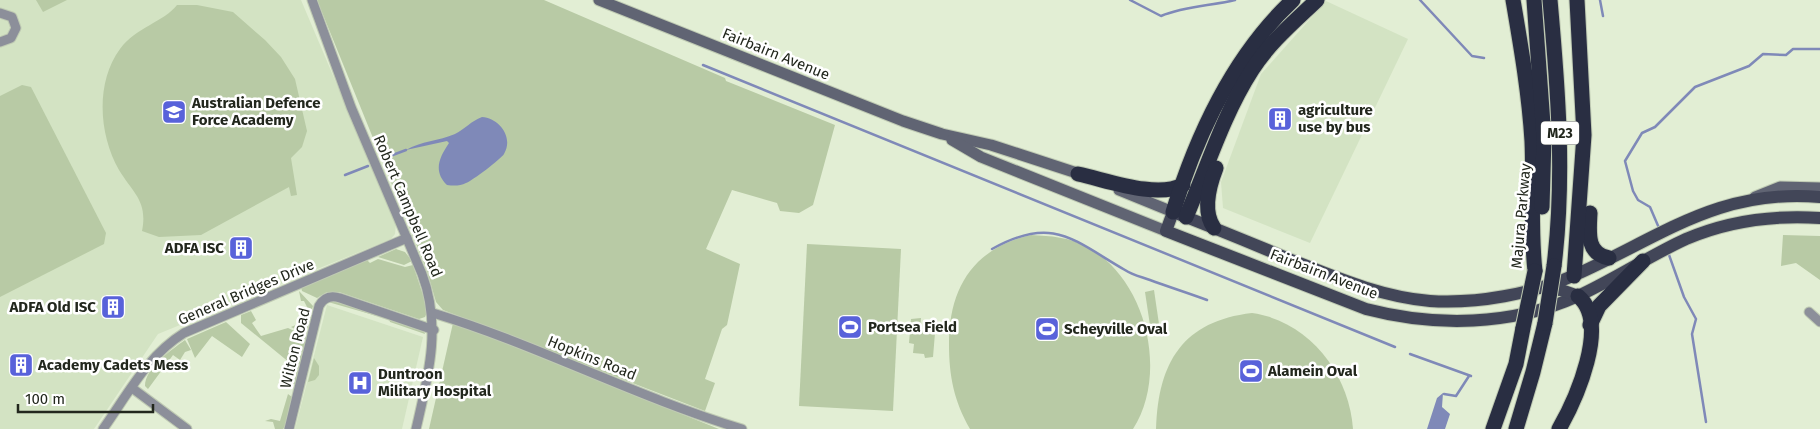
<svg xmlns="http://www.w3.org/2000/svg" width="1820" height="429" font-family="'Fira Sans',sans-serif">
	<rect width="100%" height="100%" fill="#e2eed4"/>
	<g fill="#d3e3c3">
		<polygon points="0,0 301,0 396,224 395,234 391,239 158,334 94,429 0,429"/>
		<polygon points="1326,1 1408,39 1310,243 1223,208 1221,182 1261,74"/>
		<polygon points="327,305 423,337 402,429 295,429"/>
	</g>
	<g fill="#b8caa5">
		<polygon points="36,0 67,0 43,12"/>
		<polygon points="317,0 544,0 725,78 726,81 835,125 813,205 799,213 780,211 777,203 732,190 706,249 740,264 727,325 722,329 705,379 715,383 705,411 443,310 436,302 427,271"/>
		<path d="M177 5H197L233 12 265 40 281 57 295 79 307 131 302 147 291 158 297 195 291 196 289 187 201 235 159 237 142 231C148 201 133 193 119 170 99 135 95 83 120 49 136 27 164 22 177 5Z"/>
		<polygon points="22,85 31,87 106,233 104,244 0,297 0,96"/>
		<path d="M1031 235C1051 236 1069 237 1087 247 1146 278 1169 373 1133 429H970C954 401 949 376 949 344 949 287 974 248 1031 235Z"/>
		<polygon points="1783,235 1820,236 1820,280 1796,263 1781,266"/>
		<polygon points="807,244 901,249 893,411 799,406"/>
		<polygon points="396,249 405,252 412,261 404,265 378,257 371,260"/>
		<polygon points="378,259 405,267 413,265 428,310 425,317 419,319 339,292 327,292 317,298 302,291 301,287 367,260 370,263"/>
		<polygon points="1154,290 1160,331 1151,332 1145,292"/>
		<polygon points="299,291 313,306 310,316 307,317 305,312 308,309 304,301 301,301"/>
		<polygon points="332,300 377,315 377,316 328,302"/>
		<polygon points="251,311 256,320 252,323 261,336 288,328 307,337 296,384 292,384 289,380 295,371 288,366 290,363 241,323 241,315"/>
		<path d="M1252 313C1309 321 1349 373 1353 429H1156C1158 362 1183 321 1252 313Z"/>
		<polygon points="921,318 920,330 935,333 933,357 925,358 924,354 913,353 914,344 909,343 911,319"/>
		<polygon points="310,319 306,334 291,327"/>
		<polygon points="389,319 424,331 425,334 390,322"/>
		<polygon points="226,322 250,344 242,357 212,336 195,358 187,339"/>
		<polygon points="453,323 455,323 719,429 429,429"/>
		<path d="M185 340 191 350 185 352 180 360 173 355 148 389 145 386C145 368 171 350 185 340Z"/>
		<polygon points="314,358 319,366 319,375 315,380 308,382"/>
		<polygon points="288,394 292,397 285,426 283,429 275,429 273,422 265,421 271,419 280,421"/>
	</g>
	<g fill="#7f89b8">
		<path d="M482 117C499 118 514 137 504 154 501 159 472 181 466 183 460 186 454 186 447 185 433 171 439 158 449 143L447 141 406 150C421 141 439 141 455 134 465 129 471 121 482 117Z"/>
		<polygon points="1443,393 1442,407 1450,414 1445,429 1427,429 1437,398"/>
	</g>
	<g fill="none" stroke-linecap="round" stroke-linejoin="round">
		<g stroke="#7f89b8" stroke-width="2.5">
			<path d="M1130 0 1161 16C1185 6 1210 6 1235 0"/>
			<polyline points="1420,0 1472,56 1484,58"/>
			<polyline points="1600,0 1603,16"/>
			<polyline points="703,65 1395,347"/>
			<polyline points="382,159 406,150"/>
			<polyline points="345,175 368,166"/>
			<polyline points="1659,228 1650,207 1638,200 1633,191 1625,161 1642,133 1655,127 1695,87 1749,66 1763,54 1786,55 1793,49 1820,49"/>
			<path d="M992 249C1053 215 1073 240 1125 270 1132 275 1142 277 1150 280 1169 287 1188 293 1207 300"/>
			<polyline points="1668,252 1684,297 1696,319 1692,334 1706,422"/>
			<polyline points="1410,354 1471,376"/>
			<polyline points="1444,394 1456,396 1469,376"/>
		</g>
		<defs>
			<g id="minor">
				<path d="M312 0 351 107 422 274C442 327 428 377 416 429"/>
				<polyline points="0,13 12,17 16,28 11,38 0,42"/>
				<polyline points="1809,312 1820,322"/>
				<path d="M433 313C538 345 636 397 742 429"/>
				<polyline points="132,388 187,429"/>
				<path d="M103 429C128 394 147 356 184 333L407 238"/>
				<path d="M289 429 319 306C324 297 331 295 340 298L434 330"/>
			</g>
			<g id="secondary">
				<polyline points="599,0 903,121 942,134 991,145 1086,176"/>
				<polyline points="952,140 981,157 1166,231"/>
				<polyline points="1119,190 1173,212"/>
				<polyline points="1755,197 1780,187 1820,188"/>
			</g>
			<g id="primary">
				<path d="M1820 197C1719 188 1661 237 1575 275 1532 294 1477 304 1430 301 1381 297 1335 277 1289 259 1251 243 1212 227 1173 212L1166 231 1366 309C1435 327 1512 326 1578 296 1615 279 1649 256 1686 239 1728 221 1774 215 1820 218"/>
				<polyline points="1544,289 1561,290 1578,296"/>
			</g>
			<g id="motorway">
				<path d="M1513 0C1521 47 1529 93 1532 141 1534 184 1530 227 1535 271"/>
				<polyline points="1534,0 1544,138 1542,207"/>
				<path d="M1550 0C1558 89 1565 177 1554 266"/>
				<path d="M1078 174C1107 180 1156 199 1183 185"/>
				<path d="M1173 212C1197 134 1234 55 1293 0"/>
				<path d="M1590 213C1589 232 1586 254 1609 258"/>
				<path d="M1186 217C1207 168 1223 115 1252 70 1269 43 1294 22 1317 0"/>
				<path d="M1214 228C1202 211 1209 186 1216 168"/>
				<polyline points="1574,276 1584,135 1577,0"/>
				<polyline points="1590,325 1599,306 1643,261"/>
				<polyline points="1493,429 1516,364 1523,328"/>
				<polyline points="1516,429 1533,372 1545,323"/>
				<path d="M1559 429C1575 401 1611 323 1578 296"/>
			</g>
		</defs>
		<use href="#minor" stroke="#bfcab3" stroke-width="11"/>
		<use href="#secondary" stroke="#bfcab3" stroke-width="13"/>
		<use href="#primary" stroke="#bfcab3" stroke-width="14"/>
		<use href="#motorway" stroke="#bfcab3" stroke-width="17"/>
		<use href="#minor" stroke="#8c8f9a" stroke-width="9"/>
		<use href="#secondary" stroke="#606473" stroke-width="11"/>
		<use href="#primary" stroke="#424658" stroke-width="12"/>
		<use href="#motorway" stroke="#292e42" stroke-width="15"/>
		<defs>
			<g id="motorway-bridge">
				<polyline points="1545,323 1554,266"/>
				<polyline points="1523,328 1535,271"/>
			</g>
		</defs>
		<use href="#motorway-bridge" stroke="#bfcab3" stroke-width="17" stroke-linecap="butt"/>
		<use href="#motorway-bridge" stroke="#292e42" stroke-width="15"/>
	</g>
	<defs>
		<symbol id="university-square" viewBox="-11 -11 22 22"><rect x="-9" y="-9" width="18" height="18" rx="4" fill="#5862da" stroke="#fff"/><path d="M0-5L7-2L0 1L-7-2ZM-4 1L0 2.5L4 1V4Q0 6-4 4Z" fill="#fff"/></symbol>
		<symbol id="building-square" viewBox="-11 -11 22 22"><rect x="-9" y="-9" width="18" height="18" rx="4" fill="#5862da" stroke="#fff"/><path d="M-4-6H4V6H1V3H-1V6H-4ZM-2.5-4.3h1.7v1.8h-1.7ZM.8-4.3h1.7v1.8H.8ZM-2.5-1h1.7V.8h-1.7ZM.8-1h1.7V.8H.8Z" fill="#fff"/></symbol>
		<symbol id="stadium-square" viewBox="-11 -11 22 22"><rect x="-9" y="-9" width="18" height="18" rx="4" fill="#5862da" stroke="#fff"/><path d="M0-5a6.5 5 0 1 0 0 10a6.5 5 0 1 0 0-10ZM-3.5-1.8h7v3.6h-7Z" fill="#fff"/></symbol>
		<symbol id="hospital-square" viewBox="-11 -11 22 22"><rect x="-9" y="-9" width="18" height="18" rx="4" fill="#5862da" stroke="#fff"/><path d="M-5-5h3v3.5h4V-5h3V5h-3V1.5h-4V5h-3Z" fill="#fff"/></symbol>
	</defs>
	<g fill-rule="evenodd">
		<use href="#university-square" x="160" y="98" width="28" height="28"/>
		<use href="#building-square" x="1266" y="105" width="28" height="28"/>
		<use href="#building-square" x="227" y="234" width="28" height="28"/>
		<use href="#building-square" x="99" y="293" width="28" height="28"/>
		<use href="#stadium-square" x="836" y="313" width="28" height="28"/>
		<use href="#stadium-square" x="1033" y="315" width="28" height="28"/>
		<use href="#building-square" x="7" y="351" width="28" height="28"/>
		<use href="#stadium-square" x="1237" y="357" width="28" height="28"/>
		<use href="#hospital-square" x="346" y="369" width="28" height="28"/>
	</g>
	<g text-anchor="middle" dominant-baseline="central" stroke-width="5" stroke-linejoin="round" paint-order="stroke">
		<rect fill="#fff" stroke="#646861" stroke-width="1" x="1541" y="121.5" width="38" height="23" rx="4"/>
		<g font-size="14" font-weight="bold" fill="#22271d">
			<text x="1560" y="133">M23</text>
		</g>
		<g font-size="15" fill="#22271d" stroke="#fff">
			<text transform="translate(776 54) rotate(22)">Fairbairn Avenue</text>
			<text transform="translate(408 206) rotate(67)">Robert Campbell Road</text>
			<text transform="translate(1521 216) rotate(-85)">Majura Parkway</text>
			<text transform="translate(1324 274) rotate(21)">Fairbairn Avenue</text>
			<text transform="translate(246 292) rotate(-23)">General Bridges Drive</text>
			<text transform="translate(295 348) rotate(-76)">Wilton Road</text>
			<text transform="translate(592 358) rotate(22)">Hopkins Road</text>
		</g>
		<g font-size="15" font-weight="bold" fill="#22271d" stroke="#fff" text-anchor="start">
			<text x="192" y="103">Australian Defence<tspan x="192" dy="17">Force Academy</tspan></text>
			<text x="1298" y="110">agriculture<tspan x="1298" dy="17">use by bus</tspan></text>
			<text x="224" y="248" text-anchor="end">ADFA ISC</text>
			<text x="96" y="307" text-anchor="end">ADFA Old ISC</text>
			<text x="868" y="327">Portsea Field</text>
			<text x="1064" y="329">Scheyville Oval</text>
			<text x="38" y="365">Academy Cadets Mess</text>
			<text x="1268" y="371">Alamein Oval</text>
			<text x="378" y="374">Duntroon<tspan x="378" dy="17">Military Hospital</tspan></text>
		</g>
	</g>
	<path d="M18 404v8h135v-8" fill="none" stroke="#22271d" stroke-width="2.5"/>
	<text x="25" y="404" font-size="15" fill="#22271d" stroke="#ffffff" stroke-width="4" paint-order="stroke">100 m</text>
</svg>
